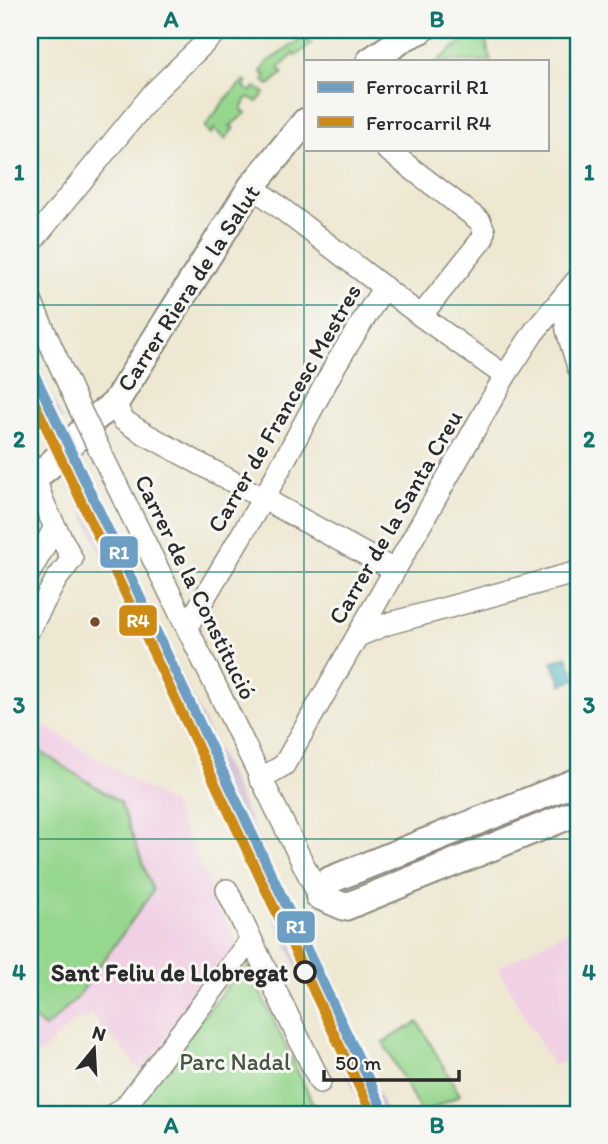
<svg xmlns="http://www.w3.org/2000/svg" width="608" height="1144" font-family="Itim,sans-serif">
	<rect width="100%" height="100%" fill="#f6f6f2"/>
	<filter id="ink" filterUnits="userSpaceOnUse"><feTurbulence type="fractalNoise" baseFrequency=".0143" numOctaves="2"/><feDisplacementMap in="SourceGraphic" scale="14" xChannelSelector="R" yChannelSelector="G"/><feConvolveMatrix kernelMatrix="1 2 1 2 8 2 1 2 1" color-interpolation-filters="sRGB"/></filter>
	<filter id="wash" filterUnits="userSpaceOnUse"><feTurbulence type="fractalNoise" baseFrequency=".00686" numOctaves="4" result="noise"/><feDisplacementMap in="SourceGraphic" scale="28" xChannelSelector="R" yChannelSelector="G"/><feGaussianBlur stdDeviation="1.57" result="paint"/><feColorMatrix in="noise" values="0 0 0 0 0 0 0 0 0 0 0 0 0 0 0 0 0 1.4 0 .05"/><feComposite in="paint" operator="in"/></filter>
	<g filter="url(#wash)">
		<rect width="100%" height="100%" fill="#eee8d2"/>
		<g fill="#f1d0e4">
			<polygon points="30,717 172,804 239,950 142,1072 92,1015 85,1020 79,1017 39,1055 30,1056"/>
			<polygon points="578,925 578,1055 553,1066 498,968"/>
		</g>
		<g fill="#cebed1">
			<polygon points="30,346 63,420 43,430 30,401"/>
			<polygon points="84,466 258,837 388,1114 365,1114 228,817 65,476"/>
		</g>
		<g fill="#96d78e" stroke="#60815c" stroke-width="2">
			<polygon points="483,31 491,61 438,61 456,46"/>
			<polygon points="305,37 311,44 296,56 294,54 279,68 283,73 269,85 263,80 266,76 261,72 267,62"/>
			<polygon points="244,80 247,82 244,87 251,92 255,87 265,93 257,102 248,97 241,109 246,113 230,126 234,128 225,139 214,129 211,134 205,127 225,100"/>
			<polygon points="36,749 120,802 153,891 77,998 45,1028 30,1016 30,760"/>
			<polygon points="246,962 318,1114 127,1114"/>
			<polygon points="418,1022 460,1095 422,1114 383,1042"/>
		</g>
		<polygon fill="#42aec0" stroke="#366c76" stroke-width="2" points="567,656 576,679 562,685 552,662"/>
	</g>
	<g filter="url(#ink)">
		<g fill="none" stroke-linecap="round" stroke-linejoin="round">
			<defs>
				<g id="minor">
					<polyline points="386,149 480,221 484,231"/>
					<polyline points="252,186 421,316 505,376"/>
					<polyline points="30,244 154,92 218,30"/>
					<polyline points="30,299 76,401"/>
					<polyline points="563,299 567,330 578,367"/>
					<polyline points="421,316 483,238 484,231"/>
					<polyline points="115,403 123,420 140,431 394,570"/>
					<polyline points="97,445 319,896"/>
					<polyline points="30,572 55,527"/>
					<polyline points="187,627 271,485 336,364 384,287"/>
					<path d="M30 628 56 580 72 559C59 532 41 506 36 477"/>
					<polyline points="358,636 387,624 578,572"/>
					<polyline points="260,779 284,765 505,376 534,332 578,279"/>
					<polyline points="227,890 320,1082"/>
					<polyline points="114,1114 125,1107 251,939"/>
				</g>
				<g id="tertiary">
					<polyline points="370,61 407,36 421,30"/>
					<path d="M30 480C55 465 73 440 93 420 100 413 108 410 115 403L252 186 305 122"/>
					<polyline points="578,781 330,880 319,896 345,907 578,812"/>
				</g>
			</defs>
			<use href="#minor" stroke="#8c8a7e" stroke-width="24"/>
			<use href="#tertiary" stroke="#8c8a7e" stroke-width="30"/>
			<use href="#minor" stroke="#fff" stroke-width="21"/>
			<use href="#tertiary" stroke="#fff" stroke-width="26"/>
			<defs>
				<polyline id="minor-bridge" points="76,401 97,445"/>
			</defs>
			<use href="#minor-bridge" stroke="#8c8a7e" stroke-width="24" stroke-linecap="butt"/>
			<use href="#minor-bridge" stroke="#fff" stroke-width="21"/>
			<defs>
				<polyline id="rail-1" points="30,365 385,1114"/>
				<polyline id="rail-2" points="30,393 372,1114"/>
			</defs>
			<use href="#rail-1" stroke="#f6f6f2" stroke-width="16"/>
			<use href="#rail-2" stroke="#f6f6f2" stroke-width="16"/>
			<use href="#rail-1" stroke="#6d9fc5" stroke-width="10"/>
			<use href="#rail-2" stroke="#cd8b13" stroke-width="10"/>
		</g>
	</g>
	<path fill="none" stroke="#0f766e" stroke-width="2" stroke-opacity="0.55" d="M304 30V1114M30 305H578M30 572H578M30 839H578"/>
	<circle fill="#7a4b2a" stroke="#f6f6f2" stroke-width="2.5" cx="95" cy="622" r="6"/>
	<circle fill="#f6f6f2" stroke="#2b2b2b" stroke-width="3.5" cx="305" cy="972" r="10"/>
	<g text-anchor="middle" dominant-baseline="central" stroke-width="6" stroke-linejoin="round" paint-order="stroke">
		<g font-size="24" fill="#2b2b2b" stroke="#f6f6f2">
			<text transform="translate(188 288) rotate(-57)">Carrer Riera de la Salut</text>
			<text transform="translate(284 408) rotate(-60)">Carrer de Francesc Mestres</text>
			<text transform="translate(395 517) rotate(-60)">Carrer de la Santa Creu</text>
			<text transform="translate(196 587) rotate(64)">Carrer de la Constitució</text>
		</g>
		<g font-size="24" font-weight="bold" fill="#2b2b2b" stroke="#f6f6f2" text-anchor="end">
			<text x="288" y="972">Sant Feliu de Llobregat</text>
		</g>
		<g font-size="24" fill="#465644" stroke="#f6f6f2">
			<text x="235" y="1061">Parc Nadal</text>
		</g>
	</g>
	<g stroke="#f6f6f2" stroke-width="2.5">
		<rect x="99" y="535" width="40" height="34" rx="7" fill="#6d9fc5"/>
		<rect x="118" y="604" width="40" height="33" rx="7" fill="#cd8b13"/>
		<rect x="276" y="910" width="40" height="34" rx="7" fill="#6d9fc5"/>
	</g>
	<g font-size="19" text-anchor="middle" font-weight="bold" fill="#fff">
		<text x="119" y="559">R1</text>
		<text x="138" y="627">R4</text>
		<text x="296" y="933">R1</text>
	</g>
	<rect width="608" height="1144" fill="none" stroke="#f6f6f2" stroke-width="77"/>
	<rect x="304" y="60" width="245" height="91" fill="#f6f6f2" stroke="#a5a5a2" stroke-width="2"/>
	<rect x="318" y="82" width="35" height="10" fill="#6d9fc5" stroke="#a5a5a2" stroke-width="2"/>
	<text x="366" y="94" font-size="21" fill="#2b2b2b">Ferrocarril R1</text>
	<rect x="318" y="117" width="35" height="10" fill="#cd8b13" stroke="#a5a5a2" stroke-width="2"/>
	<text x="366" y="130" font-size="21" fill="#2b2b2b">Ferrocarril R4</text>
	<g transform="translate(94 1049) rotate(18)" stroke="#f6f6f2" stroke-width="5" paint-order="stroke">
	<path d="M0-5L12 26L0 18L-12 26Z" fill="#2b2b2b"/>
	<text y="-10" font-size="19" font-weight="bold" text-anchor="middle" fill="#2b2b2b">N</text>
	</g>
	<path d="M324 1070v10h135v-10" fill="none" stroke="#2b2b2b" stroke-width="3.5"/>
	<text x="335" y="1070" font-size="21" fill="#2b2b2b" stroke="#f6f6f2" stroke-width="5" paint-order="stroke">50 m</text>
	<rect x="38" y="38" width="532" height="1068" fill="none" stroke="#0f766e" stroke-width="2.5"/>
	<g font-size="23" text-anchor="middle" font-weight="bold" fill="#0f766e">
		<text x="171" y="27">A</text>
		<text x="437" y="27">B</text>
		<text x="19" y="180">1</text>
		<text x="589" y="180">1</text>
		<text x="19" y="447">2</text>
		<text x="589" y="447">2</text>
		<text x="19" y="713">3</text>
		<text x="589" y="713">3</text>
		<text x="19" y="980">4</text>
		<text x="589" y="980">4</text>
		<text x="171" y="1133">A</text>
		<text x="437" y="1133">B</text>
	</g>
</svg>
